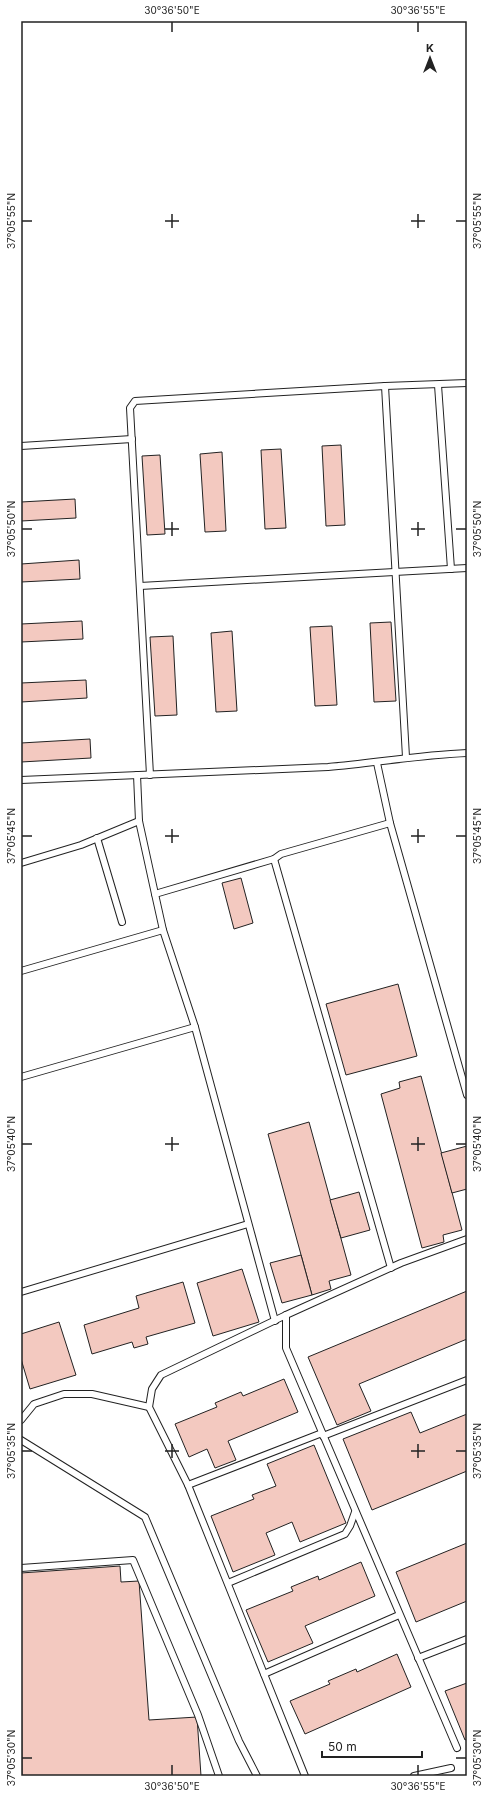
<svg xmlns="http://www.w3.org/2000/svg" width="488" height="1797" font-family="Inter,sans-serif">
	<rect width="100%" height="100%" fill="#fff"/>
	<g fill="#f3c9c0" stroke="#222">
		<polygon points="341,445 345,525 326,526 322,446"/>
		<polygon points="281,449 286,528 265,529 261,450"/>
		<polygon points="222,452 226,531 205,532 200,454"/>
		<polygon points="160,455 165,534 147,535 142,456"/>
		<polygon points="75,499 76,518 21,521 21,502"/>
		<polygon points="79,560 80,579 21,582 21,564"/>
		<polygon points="82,621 83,639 21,642 21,624"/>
		<polygon points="391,622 396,701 374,702 370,623"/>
		<polygon points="332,626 337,705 315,706 310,627"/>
		<polygon points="232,631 237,711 216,712 211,633"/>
		<polygon points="173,636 177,715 155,716 150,637"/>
		<polygon points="86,680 87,698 21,702 21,683"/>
		<polygon points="90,739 91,758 21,762 21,743"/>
		<polygon points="241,878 253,923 234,929 222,883"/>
		<polygon points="398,984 417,1056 346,1075 326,1004"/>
		<polygon points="421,1076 462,1230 443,1235 444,1242 422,1248 381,1094 400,1088 399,1082"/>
		<polygon points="309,1122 351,1275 329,1281 331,1289 312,1295 268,1134"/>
		<polygon points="467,1146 467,1189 452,1193 441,1153"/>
		<polygon points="359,1192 370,1230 341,1238 330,1200"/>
		<polygon points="301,1255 312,1295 282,1303 270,1263"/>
		<polygon points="242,1269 259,1322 213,1336 197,1283"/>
		<polygon points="183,1282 195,1323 146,1337 148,1344 134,1348 132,1342 92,1354 84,1325 139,1308 136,1296"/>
		<polygon points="467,1291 467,1339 359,1384 371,1411 337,1425 308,1357"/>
		<polygon points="59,1322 76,1375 30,1389 21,1359 21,1334"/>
		<polygon points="284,1379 298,1412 228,1441 236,1460 215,1468 207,1449 189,1457 175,1424 217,1407 215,1403 241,1392 243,1396"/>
		<polygon points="411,1412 420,1433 467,1414 467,1471 372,1510 343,1439"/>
		<polygon points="314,1445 346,1523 300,1542 292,1522 266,1533 275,1555 233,1572 211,1516 254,1499 252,1495 276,1486 267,1464"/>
		<polygon points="467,1543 467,1601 416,1622 396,1572"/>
		<polygon points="361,1562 375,1596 305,1626 313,1643 268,1662 246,1610 293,1591 291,1587 318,1576 319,1580"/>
		<polygon points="120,1566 121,1582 139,1581 149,1720 197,1717 201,1776 22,1776 21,1573"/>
		<polygon points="397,1654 411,1687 305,1734 290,1701 330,1684 328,1681 356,1669 357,1672"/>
		<polygon points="467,1683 467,1739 465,1740 445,1691"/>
	</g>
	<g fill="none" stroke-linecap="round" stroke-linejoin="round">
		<defs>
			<g id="service">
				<polyline points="438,385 451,569"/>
				<polyline points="385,386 467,383"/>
				<polyline points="21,446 132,439"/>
				<polyline points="140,586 467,568"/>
				<polyline points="377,763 390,823 467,1095"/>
				<polyline points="137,775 139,821 155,894"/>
				<polyline points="150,775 130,408 135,401 385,386 406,757"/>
				<path d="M21 780 328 767C374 763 420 755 467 753"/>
				<polyline points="97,838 122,922"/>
				<polyline points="274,859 391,1268"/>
				<polyline points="21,863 81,845 139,821"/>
				<polyline points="21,971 163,930"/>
				<polyline points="21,1077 195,1027"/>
				<polyline points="21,1292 248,1224"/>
				<polyline points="286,1315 286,1348 457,1748"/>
				<polyline points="275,1321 195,1027 163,930 155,894 274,859 281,854 390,823"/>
				<polyline points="21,1420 34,1404 64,1394 92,1394 149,1407"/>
				<polyline points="323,1436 467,1380"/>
				<polyline points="21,1440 145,1517 239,1741 257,1776"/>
				<polyline points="188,1485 322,1433"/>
				<polyline points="21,1568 133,1560 198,1715 219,1776"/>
				<polyline points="228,1583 345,1534 350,1526 355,1512"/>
				<polyline points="418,1658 467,1639"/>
				<polyline points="264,1674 399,1615"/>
				<polyline points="305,1776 188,1485 149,1407 152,1389 161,1375 286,1315 401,1263 467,1239"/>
				<polyline points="414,1776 451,1768"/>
			</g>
		</defs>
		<use href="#service" stroke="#222" stroke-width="8"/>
		<use href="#service" stroke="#fff" stroke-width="6"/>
	</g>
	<path fill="none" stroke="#222" stroke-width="1.5" d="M172 22V32M418 22V32M172 214V228M418 214V228M22 221H32M165 221H179M411 221H425M456 221H466M172 522V536M418 522V536M22 529H32M165 529H179M411 529H425M456 529H466M172 829V843M418 829V843M22 836H32M165 836H179M411 836H425M456 836H466M172 1137V1151M418 1137V1151M22 1144H32M165 1144H179M411 1144H425M456 1144H466M172 1444V1458M418 1444V1458M22 1451H32M165 1451H179M411 1451H425M456 1451H466M22 1758H32M456 1758H466M172 1765V1775M418 1765V1775"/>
	<rect width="488" height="1797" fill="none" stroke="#ffffff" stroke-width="44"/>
	<g transform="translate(430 58)" stroke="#ffffff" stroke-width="3" paint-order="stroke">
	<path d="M0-3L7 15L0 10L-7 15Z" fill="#222222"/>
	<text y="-6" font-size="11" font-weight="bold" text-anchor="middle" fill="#222222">K</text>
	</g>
	<path d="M322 1751v6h100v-6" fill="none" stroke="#222222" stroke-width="2"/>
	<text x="328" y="1751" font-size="12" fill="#222222" stroke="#ffffff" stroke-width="3" paint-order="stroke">50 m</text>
	<rect x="22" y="22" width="444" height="1753" fill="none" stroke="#222" stroke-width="1.5"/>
	<g font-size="10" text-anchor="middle" fill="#222">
		<text x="172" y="14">30°36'50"E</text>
		<text x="418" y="14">30°36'55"E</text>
		<text transform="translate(11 221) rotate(-90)" y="4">37°05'55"N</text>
		<text transform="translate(477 221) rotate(-90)" y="4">37°05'55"N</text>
		<text transform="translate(11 529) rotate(-90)" y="4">37°05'50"N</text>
		<text transform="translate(477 529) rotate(-90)" y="4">37°05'50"N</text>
		<text transform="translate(11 836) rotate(-90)" y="4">37°05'45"N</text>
		<text transform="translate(477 836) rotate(-90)" y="4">37°05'45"N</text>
		<text transform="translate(11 1144) rotate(-90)" y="4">37°05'40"N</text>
		<text transform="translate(477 1144) rotate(-90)" y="4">37°05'40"N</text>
		<text transform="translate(11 1451) rotate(-90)" y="4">37°05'35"N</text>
		<text transform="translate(477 1451) rotate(-90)" y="4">37°05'35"N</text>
		<text transform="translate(11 1758) rotate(-90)" y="4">37°05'30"N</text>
		<text transform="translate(477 1758) rotate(-90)" y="4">37°05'30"N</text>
		<text x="172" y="1790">30°36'50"E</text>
		<text x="418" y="1790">30°36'55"E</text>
	</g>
</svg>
